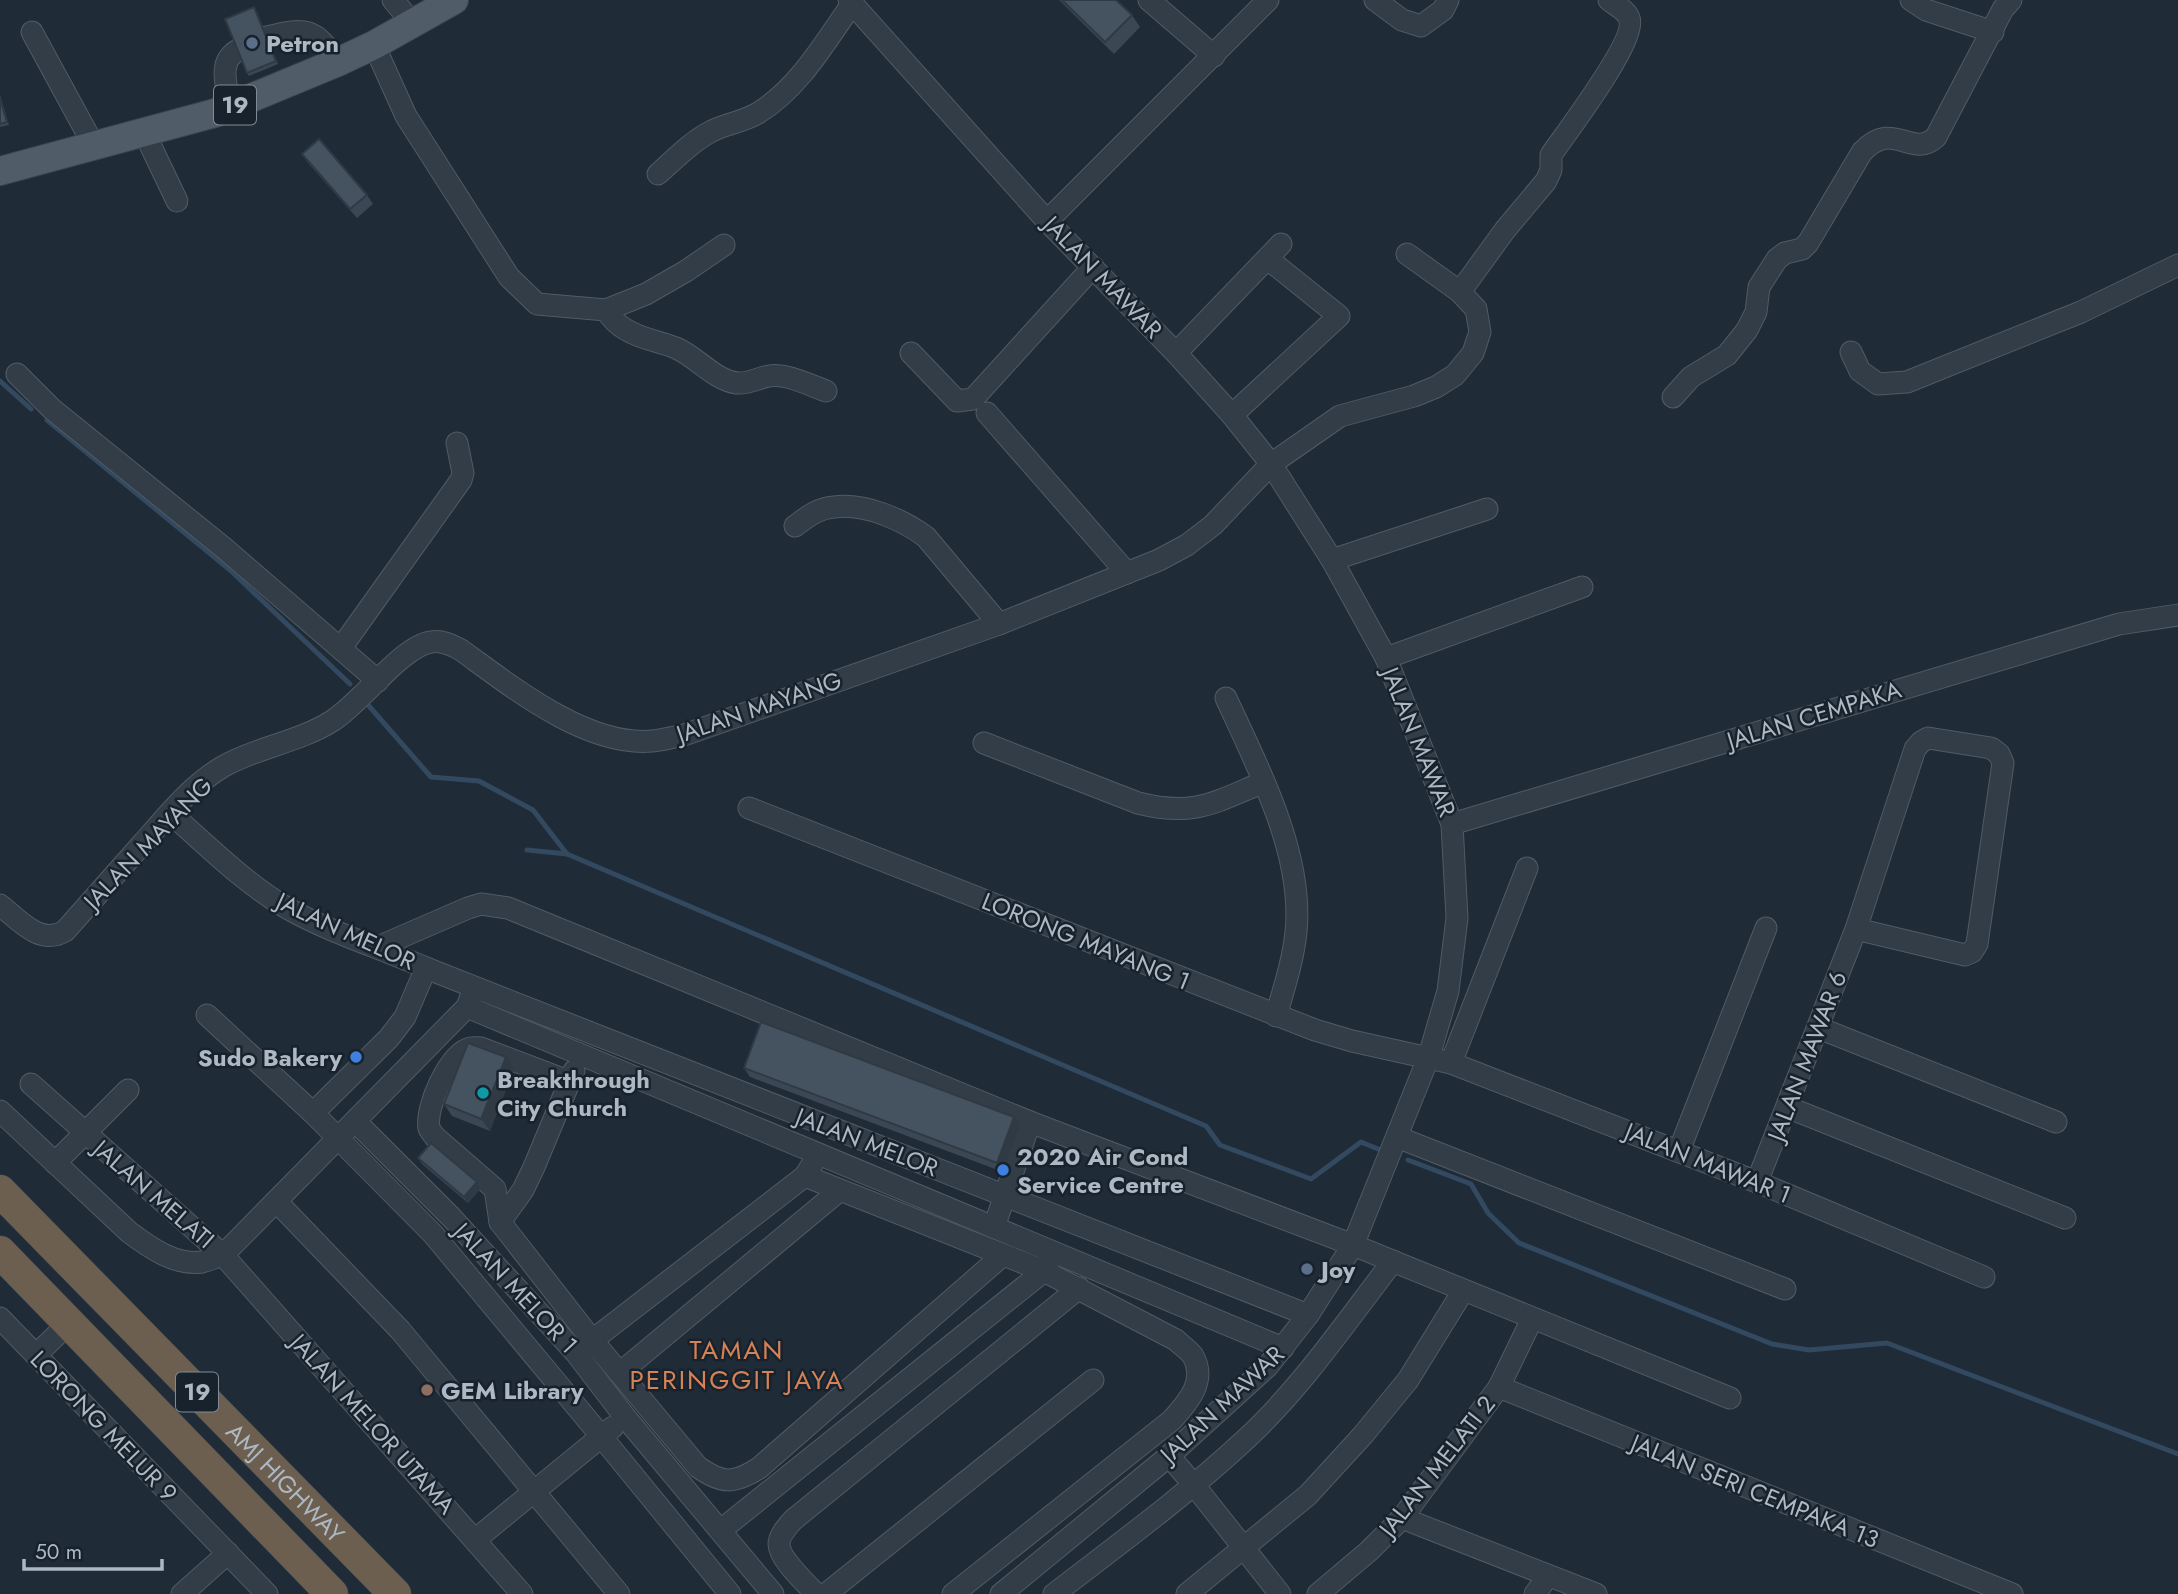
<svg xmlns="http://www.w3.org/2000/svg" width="2178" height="1594" font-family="Jost,sans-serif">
	<rect width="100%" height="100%" fill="#1f2b37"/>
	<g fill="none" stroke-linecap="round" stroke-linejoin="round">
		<g stroke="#32495f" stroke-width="5">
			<polyline points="0,381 31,409"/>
			<polyline points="47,420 230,570 350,684"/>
			<polyline points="369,706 431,777 479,781 533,810 567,854 1206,1126 1220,1145 1311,1179 1361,1142 1378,1149"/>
			<polyline points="527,850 567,854"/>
			<polyline points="1408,1160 1471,1184 1488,1213 1519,1243 1772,1344 1809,1350 1887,1343 2178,1454"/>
		</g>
		<defs>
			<g id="minor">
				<polyline points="393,0 413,24"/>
				<polyline points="849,0 1047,221 1176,353 1232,415 1271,464 1332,560 1386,658 1452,824 1457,918 1448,991 1429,1056 1353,1245 1308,1315 1268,1366 1169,1456 1001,1594"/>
				<polyline points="1149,0 1214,56"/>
				<polyline points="1375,0 1402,20 1421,26 1443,10 1448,0"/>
				<polyline points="1911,0 1926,10 1993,32"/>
				<polyline points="32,32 94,146"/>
				<path d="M267 37C307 27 314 28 338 62"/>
				<polyline points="374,45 406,116 509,277 537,304 606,310 646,294 686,271 724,245"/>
				<path d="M230 107C227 86 217 62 238 50"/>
				<polyline points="144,132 177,201"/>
				<path d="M658 174C675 159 692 141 712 131 727 123 744 122 758 113 799 88 825 42 852 4"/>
				<polyline points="1047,221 1268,0"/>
				<path d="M1460 292 1505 230 1546 181 1551 170V155C1566 133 1638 39 1629 18 1626 10 1615 5 1609 0"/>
				<path d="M606 310C611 318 616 324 625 329 640 339 659 341 676 348 697 357 714 380 737 383 750 384 757 378 769 376 787 373 809 385 826 391"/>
				<polyline points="1851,352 1860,371 1878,384 1907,382 2081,312 2178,265"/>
				<polyline points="911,353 957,401 973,399 1093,267"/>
				<polyline points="1176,353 1281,244"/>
				<polyline points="17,374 52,409 224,548 378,681"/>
				<path d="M1673 397 1691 377 1727 355 1747 330 1756 312 1759 287 1777 259 1785 253 1802 249 1808 243 1862 152C1894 118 1911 160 1936 137L2003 9 2011 0"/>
				<polyline points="987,413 1127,573"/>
				<polyline points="1232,415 1339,316 1268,259"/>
				<path d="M795 526C807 517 818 508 834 507 864 503 902 519 926 537L999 624"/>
				<polyline points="1332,560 1487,509"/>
				<polyline points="341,648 461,480 463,473 457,443"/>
				<polyline points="1386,658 1582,587"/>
				<path d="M1226 698C1258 768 1304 854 1296 932 1293 961 1284 988 1276 1016"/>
				<path d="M984 743 1138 803C1194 817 1213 803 1264 782"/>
				<polyline points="749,808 1315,1030 1352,1041 1451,1063 1757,1182 1984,1277"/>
				<path d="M170 813C207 845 244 883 287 908 331 933 381 948 426 968L1308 1315"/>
				<polyline points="1452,824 2119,624 2178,615"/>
				<path d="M0 905C19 920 40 946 65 931 91 902 117 872 143 843 167 816 191 785 224 766 258 747 299 742 332 721 360 704 402 646 431 642 442 640 452 645 461 650 511 686 586 747 652 741 662 740 673 737 684 735L999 624 1159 560 1187 545 1213 525 1271 464 1340 416 1414 396 1436 387 1455 375 1473 353 1480 332 1476 309 1460 292 1407 254"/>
				<polyline points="378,947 468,908 481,904 508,908 1030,1122 1353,1245 1730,1398"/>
				<polyline points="467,1007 1283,1348"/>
				<polyline points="207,1015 313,1113 433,1234 601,1436 730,1594"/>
				<polyline points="1819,1028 2056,1122"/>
				<polyline points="1451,1063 1527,868"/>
				<path d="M568 1081 481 1048C478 1048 472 1047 470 1048 449 1054 425 1107 429 1128 430 1131 433 1134 435 1137L495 1189 500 1222 592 1340 698 1467C722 1484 734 1484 759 1468L1003 1255"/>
				<polyline points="31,1084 223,1255 522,1594"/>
				<polyline points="1787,1107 2065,1218"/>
				<path d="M0 1111 129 1232C149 1247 175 1266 202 1262 209 1260 216 1257 223 1255L467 1007 472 994"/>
				<polyline points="313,1113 389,1038 405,1017 426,968"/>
				<polyline points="355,1121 451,1217 576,1353 625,1417 773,1594"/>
				<polyline points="1397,1137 1785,1289"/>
				<polyline points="1679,1151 1766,928"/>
				<polyline points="55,1163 128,1090"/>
				<path d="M805 1176 1044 1271 1176 1340C1181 1345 1189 1350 1193 1356 1207 1381 1188 1402 1172 1420L953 1594"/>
				<polyline points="1757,1182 1856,929 1915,749 1921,742 1928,738 1991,748 1999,754 2003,763 1977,944 1972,952 1965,955 1856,929"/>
				<polyline points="276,1201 400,1330 619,1594"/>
				<polyline points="500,1222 523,1190 534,1167 574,1071"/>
				<polyline points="994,1227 1030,1122"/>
				<polyline points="0,1318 267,1594"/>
				<polyline points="581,1349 805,1176 812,1165"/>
				<polyline points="36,1355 68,1324"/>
				<polyline points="621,1372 839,1191"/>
				<polyline points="1499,1387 2012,1594"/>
				<polyline points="1169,1456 1194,1485 1280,1594"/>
				<polyline points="1402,1518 1596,1594"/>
				<polyline points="721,1530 1044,1271 1049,1260"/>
				<polyline points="476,1539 613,1427"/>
				<polyline points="182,1594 228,1553"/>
				<path d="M816 1594C806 1583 779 1559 779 1544 779 1535 788 1526 793 1520L1079 1288"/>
				<polyline points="826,1594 1093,1380"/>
				<path d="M1054 1594C1119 1544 1186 1495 1246 1439 1302 1387 1346 1322 1393 1261"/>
				<polyline points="1187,1594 1308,1495 1363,1435 1408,1380 1463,1291"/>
				<polyline points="1318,1594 1369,1551 1402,1518 1499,1387 1532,1319"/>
				<polyline points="1535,1594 1548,1576"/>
			</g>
			<polyline id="major" points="0,171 215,113 338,62 374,45 454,0"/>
			<g id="highway">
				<path id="s1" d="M0 1191 395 1594"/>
				<polyline points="0,1252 332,1594"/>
			</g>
		</defs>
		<use href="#minor" stroke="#505b65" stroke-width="23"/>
		<use href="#major" stroke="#3c4651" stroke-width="30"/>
		<use href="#highway" stroke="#3d4852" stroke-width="33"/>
		<use href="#minor" stroke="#333d47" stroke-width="21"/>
		<use href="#major" stroke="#505c68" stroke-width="28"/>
		<use href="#highway" stroke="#6d5f4f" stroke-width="32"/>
	</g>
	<g fill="#3b4753">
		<polygon points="1059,0 1116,0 1132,15 1140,27 1114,54"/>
		<polygon points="254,7 278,64 249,76 247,73"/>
		<polygon points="0,95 9,125 0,127"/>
		<polygon points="302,154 367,195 373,204 357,218 308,163"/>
		<polygon points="744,1068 1020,1126 1003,1172 750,1077"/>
		<polygon points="514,1069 490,1131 452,1116 444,1104"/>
		<polygon points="418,1158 477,1182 481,1188 468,1203 422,1164"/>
	</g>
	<g fill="#303a44">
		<polygon points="254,7 256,10 278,64 276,61"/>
		<polygon points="0,95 9,125 7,122 0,99"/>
		<polygon points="506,1057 514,1069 490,1131 481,1119"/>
		<polygon points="1014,1117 1020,1126 1003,1172 997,1163"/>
		<polygon points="477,1182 481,1188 468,1203 464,1197"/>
	</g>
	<g fill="#455361" stroke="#303a44" stroke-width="2">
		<polygon points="1062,0 1116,0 1132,15 1105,42"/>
		<polygon points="254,7 276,61 247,73 225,19"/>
		<polygon points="0,99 7,122 0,124"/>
		<polygon points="319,139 367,195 350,209 302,154"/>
		<polygon points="761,1022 1014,1117 997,1163 744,1068"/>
		<polygon points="468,1043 506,1057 481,1119 444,1104"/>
		<polygon points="431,1143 477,1182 464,1197 418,1158"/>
	</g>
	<g fill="#5c6f8a" stroke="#18222c" stroke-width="2.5">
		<circle cx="252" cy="43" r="7"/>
		<circle cx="1307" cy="1269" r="7"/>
	</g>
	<g fill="#3f7fe0" stroke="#18222c" stroke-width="2.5">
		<circle cx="356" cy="1057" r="7"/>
		<circle cx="1003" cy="1170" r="7"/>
	</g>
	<circle fill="#0f9aa8" stroke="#18222c" stroke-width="2.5" cx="483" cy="1093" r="7"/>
	<circle fill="#8d6e63" stroke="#18222c" stroke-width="2.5" cx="427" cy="1390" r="7"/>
	<g text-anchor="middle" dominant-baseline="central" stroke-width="5" stroke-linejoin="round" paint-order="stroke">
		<g fill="#18222c" stroke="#808b96" stroke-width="2">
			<rect x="214" y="85.5" width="42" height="39" rx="5"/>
			<rect x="176" y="1372.5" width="42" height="39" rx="5"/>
		</g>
		<g font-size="23" font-weight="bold" fill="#adb8c4">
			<text x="235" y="105">19</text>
			<text x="197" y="1392">19</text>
		</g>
		<g font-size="24" font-weight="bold" fill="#adb8c4" stroke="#18222c" text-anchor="start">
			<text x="266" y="43">Petron</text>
			<text x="342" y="1057" text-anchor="end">Sudo Bakery</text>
			<text x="497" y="1079">Breakthrough<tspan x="497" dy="28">City Church</tspan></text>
			<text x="1017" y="1156">2020 Air Cond<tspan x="1017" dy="28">Service Centre</tspan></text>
			<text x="1321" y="1269">Joy</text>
			<text x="441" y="1390">GEM Library</text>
		</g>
		<g font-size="24" fill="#adb8c4" stroke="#18222c">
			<text transform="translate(1103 277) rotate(46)">JALAN MAWAR</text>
			<text transform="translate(759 707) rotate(-19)">JALAN MAYANG</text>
			<text transform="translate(1814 715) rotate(-17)">JALAN CEMPAKA</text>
			<text transform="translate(1419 742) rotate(68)">JALAN MAWAR</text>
			<text transform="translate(148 843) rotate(-46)">JALAN MAYANG</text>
			<text transform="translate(346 931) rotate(25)">JALAN MELOR</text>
			<text transform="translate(1086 941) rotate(22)">LORONG MAYANG 1</text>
			<text transform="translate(1807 1056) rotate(-69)">JALAN MAWAR 6</text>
			<text transform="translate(867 1142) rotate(21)">JALAN MELOR</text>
			<text transform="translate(1708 1163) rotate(22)">JALAN MAWAR 1</text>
			<text transform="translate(154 1194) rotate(41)">JALAN MELATI</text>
			<text transform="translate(516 1288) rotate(47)">JALAN MELOR 1</text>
			<text transform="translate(1222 1404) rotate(-43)">JALAN MAWAR</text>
			<text transform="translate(373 1424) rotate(48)">JALAN MELOR UTAMA</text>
			<text transform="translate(104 1426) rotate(46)">LORONG MELUR 9</text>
			<text transform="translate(1437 1466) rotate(-52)">JALAN MELATI 2</text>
			<text stroke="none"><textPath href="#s1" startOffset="408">AMJ HIGHWAY</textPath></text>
			<text transform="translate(1755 1491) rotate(22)">JALAN SERI CEMPAKA 13</text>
		</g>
		<g font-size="26" letter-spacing="2" fill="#d48257" stroke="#18222c">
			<text x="737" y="1350">TAMAN<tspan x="737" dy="30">PERINGGIT JAYA</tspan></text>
		</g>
	</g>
	<path d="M24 1559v10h138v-10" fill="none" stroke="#adb8c4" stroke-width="3.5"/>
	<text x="35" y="1559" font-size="21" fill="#adb8c4" stroke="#18222c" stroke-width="5" paint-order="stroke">50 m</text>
</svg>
